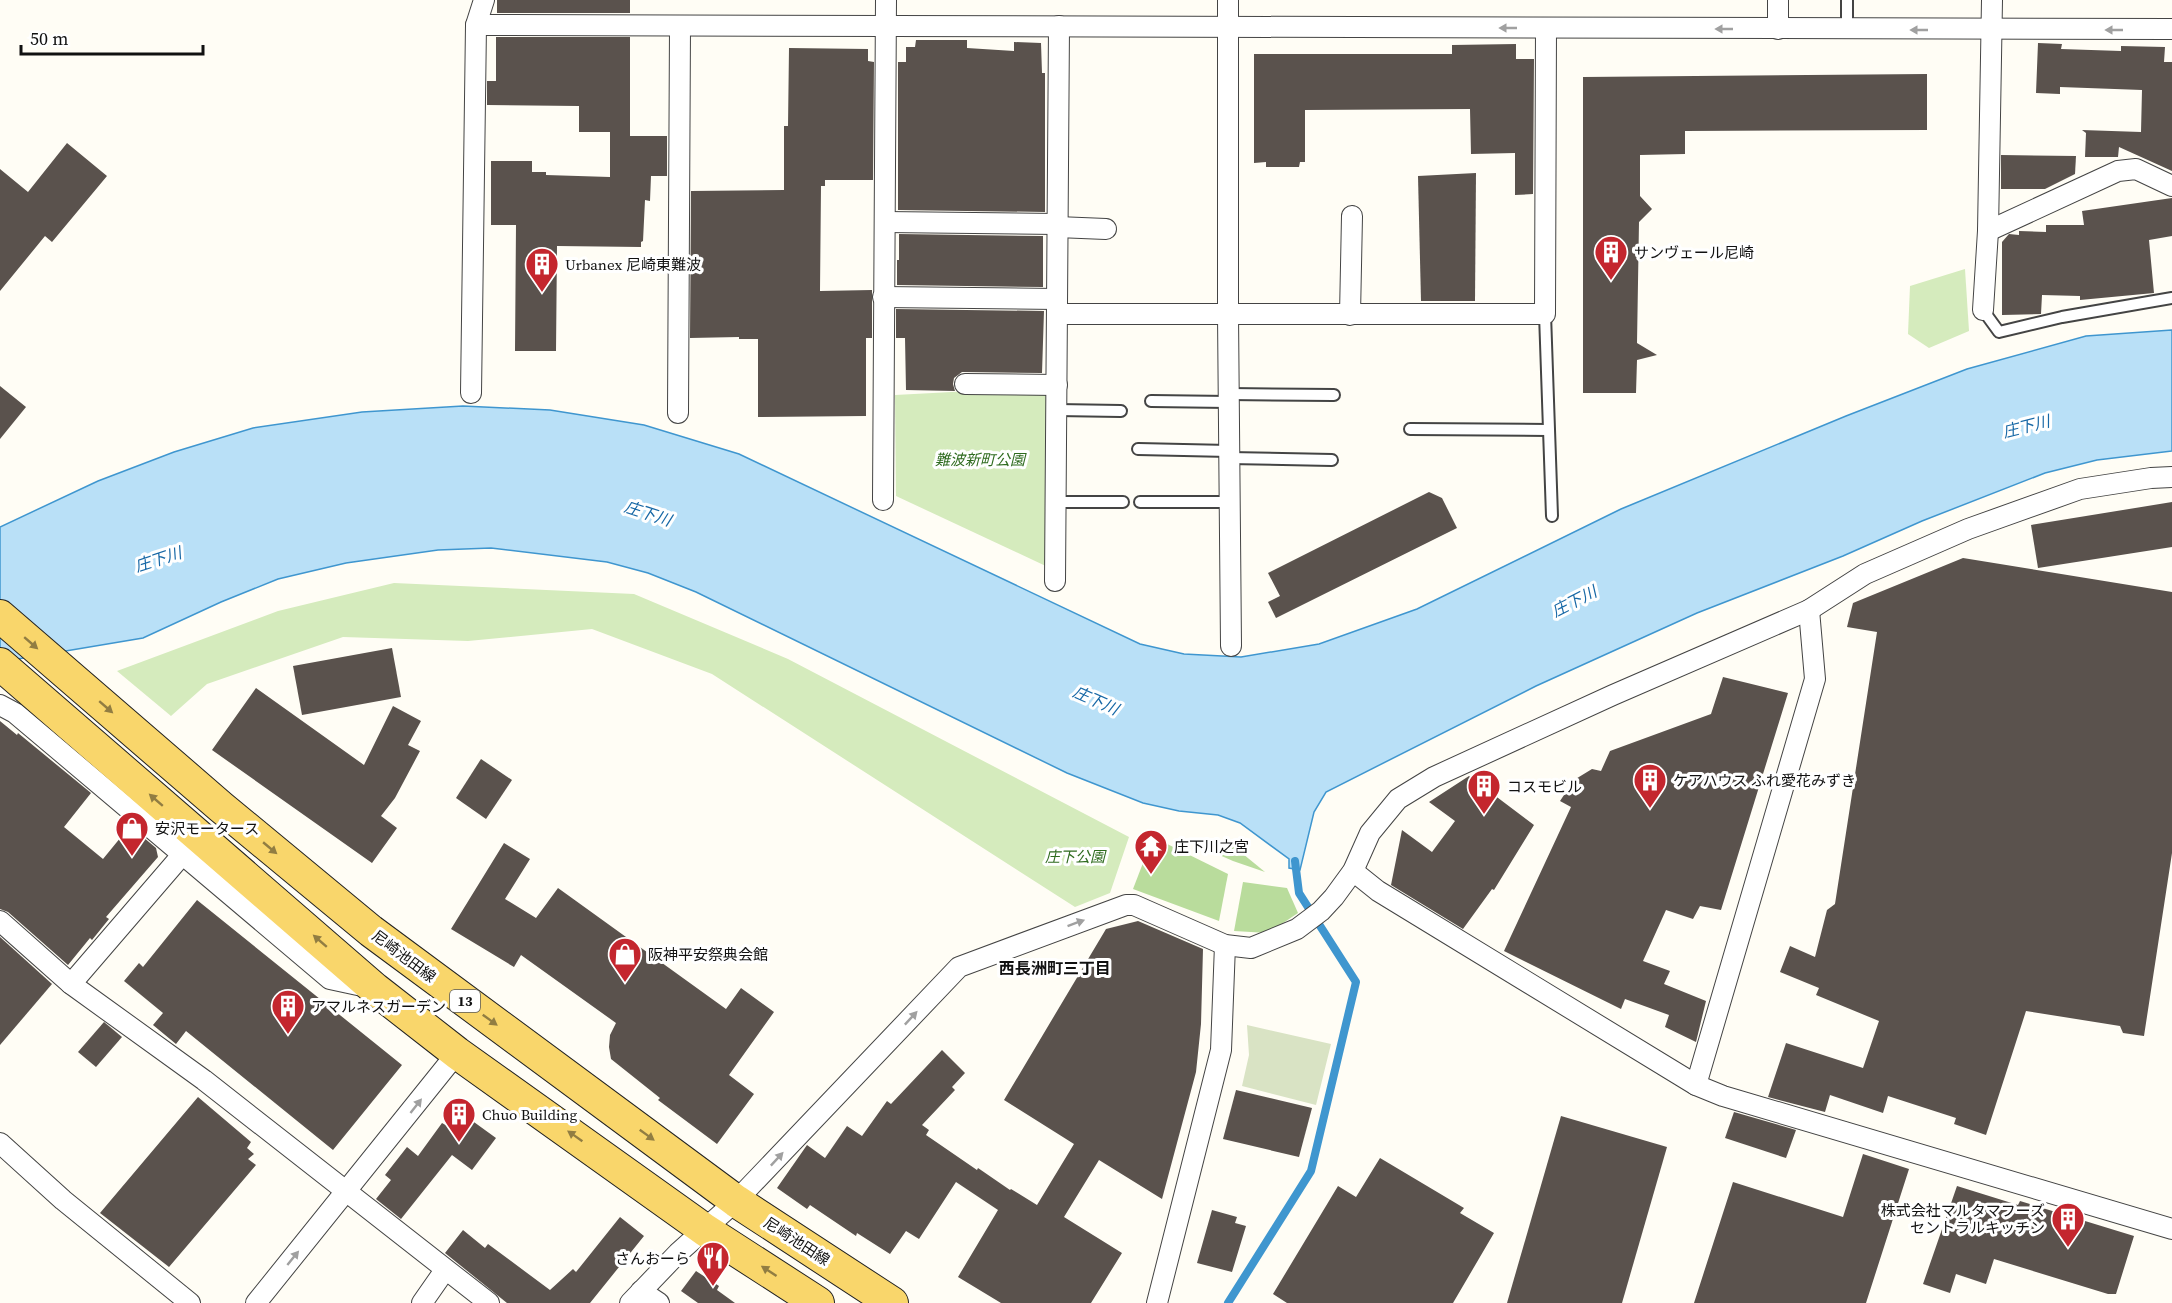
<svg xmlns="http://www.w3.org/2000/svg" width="2172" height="1303" font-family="'Source Serif 4','Noto Sans JP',serif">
	<rect width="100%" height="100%" fill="#fffdf5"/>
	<g fill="#d5ebbd">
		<polygon points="1965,269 1969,331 1929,348 1908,334 1910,286"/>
		<polygon points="1049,387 1050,568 896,496 895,395"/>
		<polygon points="394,583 634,594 788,659 1129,837 1110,893 1075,907 712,674 592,629 468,641 343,637 207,684 171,716 117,671 278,611"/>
	</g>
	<g fill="#b9dc9c">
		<polygon points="1153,837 1228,874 1219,921 1133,889"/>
		<polygon points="1192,843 1232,845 1265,872 1233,861"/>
		<polygon points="1243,882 1287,888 1298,913 1268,933 1234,931"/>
	</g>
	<polygon fill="#d9e3c4" points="1247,1025 1331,1044 1316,1105 1242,1086 1249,1055"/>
	<polygon fill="#b9e0f7" stroke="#3f96cf" stroke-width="1.5" points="2172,330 2172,451 2097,460 2045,473 1922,521 1843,556 1697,613 1536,686 1326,792 1314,812 1300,870 1289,868 1289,859 1240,823 1218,815 1179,811 1143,803 1067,773 696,592 648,573 607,562 491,548 438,550 346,563 278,579 221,602 143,638 0,662 0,527 98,481 174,452 253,428 362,412 463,406 550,410 644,425 739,454 1140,644 1184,654 1241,657 1319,644 1417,609 1621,509 1846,416 1967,369 2086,336"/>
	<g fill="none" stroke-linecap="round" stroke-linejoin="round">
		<polyline stroke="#3f96cf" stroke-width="8" points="1228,1303 1311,1171 1356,982 1299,893 1295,861"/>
	</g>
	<g fill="#5a524d">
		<rect x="497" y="0" width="133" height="13"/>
		<polygon points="496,37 630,37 630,136 667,136 667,176 651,176 650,201 645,200 643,241 641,242 641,247 557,246 556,351 515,351 516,225 491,225 491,161 532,161 532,172 546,172 546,175 610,177 610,132 579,132 579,106 487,105 487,81 496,81"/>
		<polygon points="916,40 967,40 967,48 1014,51 1014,42 1041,43 1042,73 1045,73 1045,212 898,210 898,62 906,62 906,47 915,47"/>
		<polygon points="2038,43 2062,44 2061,49 2121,51 2121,46 2165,47 2164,62 2172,62 2172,171 2119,147 2118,157 2085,157 2086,133 2082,130 2141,132 2142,90 2060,87 2060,94 2036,93"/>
		<polygon points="1516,44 1516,59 1534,59 1533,194 1515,195 1515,153 1471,154 1470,109 1305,110 1305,162 1300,162 1299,167 1266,167 1266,162 1254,163 1254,54 1452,54 1452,45"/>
		<polygon points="789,48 868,49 868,61 874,62 873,180 825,180 825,186 821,186 820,291 872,290 872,338 866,338 866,416 758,417 758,339 739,339 739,337 690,338 691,191 784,190 784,126 788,126"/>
		<polygon points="1927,74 1927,130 1685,131 1685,154 1640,155 1640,196 1652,209 1639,222 1637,343 1657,355 1637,360 1636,393 1583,393 1583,77"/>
		<polygon points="67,143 107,176 52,242 45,236 0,291 0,169 28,192"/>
		<polygon points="2001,155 2076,156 2075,174 2045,189 2001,189"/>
		<polygon points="1476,173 1475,301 1421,301 1418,176"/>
		<polygon points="2172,198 2172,236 2149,240 2154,293 2080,300 2080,296 2042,295 2041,314 2002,315 2002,242 2009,234 2019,235 2019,231 2046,232 2046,225 2084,225 2082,211"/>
		<polygon points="899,234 1043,236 1043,287 897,285 897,260 899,260"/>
		<polygon points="896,309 1044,311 1042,373 962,372 954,378 953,384 955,391 906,390 905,338 896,338"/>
		<polygon points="0,386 26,407 0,439"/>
		<polygon points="1429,492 1442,498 1457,528 1276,618 1268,602 1280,596 1268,573"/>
		<polygon points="2172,502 2172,547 2038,568 2031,525"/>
		<polygon points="1963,558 2172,592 2172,853 2144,1036 2123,1033 2120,1026 2026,1011 1986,1135 1954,1124 1956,1118 1888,1096 1883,1113 1830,1095 1825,1112 1768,1097 1786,1043 1863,1068 1879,1021 1816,995 1819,988 1780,972 1790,946 1815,957 1827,910 1835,904 1877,632 1847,627 1853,603"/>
		<polygon points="392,648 401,697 302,715 293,666"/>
		<polygon points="1723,677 1788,693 1721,910 1700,906 1693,919 1666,910 1643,961 1670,971 1664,984 1706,1001 1696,1042 1665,1027 1669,1015 1625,999 1621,1009 1504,951 1571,807 1560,801 1574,780 1592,769 1601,771 1610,751 1711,714"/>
		<polygon points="256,688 364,765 393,706 421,721 408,745 420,751 395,798 381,816 397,828 372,863 212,750"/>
		<polygon points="0,721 17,735 18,733 91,793 64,827 103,859 130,826 156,848 158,857 106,917 109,919 92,940 90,938 68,965 8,912 0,909"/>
		<polygon points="481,759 512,780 486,819 456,798"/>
		<polygon points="1469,776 1534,825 1494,890 1492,889 1463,929 1391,885 1402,830 1432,852 1455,821 1429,802"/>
		<polygon points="504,843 530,859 505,899 536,918 558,888 726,1009 741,988 774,1012 729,1075 754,1094 717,1144 658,1100 660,1098 611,1059 609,1047 610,1035 616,1023 521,955 514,967 451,929"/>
		<polygon points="197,900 402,1065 333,1150 186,1031 176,1044 153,1025 163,1013 124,981 139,963 143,967"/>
		<polygon points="1138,921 1203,949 1201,1024 1196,1072 1162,1199 1099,1160 1064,1217 1122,1253 1091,1303 1001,1303 958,1277 998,1210 956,1182 919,1239 906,1231 890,1254 857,1233 856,1236 810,1205 807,1209 777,1188 807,1145 825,1158 847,1126 862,1136 887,1101 891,1104 942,1050 965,1073 952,1087 955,1090 922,1125 929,1130 926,1135 977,1170 978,1168 1010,1190 1011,1189 1037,1205 1074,1144 1004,1100 1106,929"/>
		<polygon points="0,937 52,984 0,1045"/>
		<polygon points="104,1022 122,1037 96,1067 78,1052"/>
		<polygon points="1236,1090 1312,1108 1299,1157 1223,1139"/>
		<polygon points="198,1097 251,1142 247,1148 254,1154 248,1159 256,1165 169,1267 100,1213"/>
		<polygon points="1734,1112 1796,1130 1786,1158 1725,1138"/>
		<polygon points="1561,1116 1667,1147 1622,1303 1507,1303"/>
		<polygon points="467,1117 496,1138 472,1170 452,1155 401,1219 376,1199 391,1180 385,1175 407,1147 418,1156 442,1123 449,1127 455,1119 461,1124"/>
		<polygon points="1863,1154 1909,1169 1866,1303 1694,1303 1733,1182 1843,1217"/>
		<polygon points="1380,1158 1464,1208 1460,1213 1494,1233 1453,1303 1287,1303 1273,1294 1338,1186 1356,1197"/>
		<polygon points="1957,1186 2018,1205 2020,1201 2134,1236 2116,1294 2108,1294 1994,1259 1986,1284 1956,1274 1950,1293 1923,1284"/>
		<polygon points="1212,1210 1237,1217 1235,1223 1246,1226 1232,1272 1197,1263"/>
		<polygon points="620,1217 644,1236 590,1303 507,1303 445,1253 463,1230 485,1248 488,1244 550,1290 573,1269 576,1272"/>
		<polygon points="696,1271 719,1286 717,1290 735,1303 698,1303 681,1291"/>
	</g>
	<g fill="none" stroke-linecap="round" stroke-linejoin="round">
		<defs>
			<g id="lane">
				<polyline points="1847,30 1847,0"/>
				<polyline points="1983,310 1999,332 2062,317 2172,298"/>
				<polyline points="1545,314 1552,516"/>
				<polyline points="1229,394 1334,395"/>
				<polyline points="1151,401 1229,402"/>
				<polyline points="1057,410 1121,411"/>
				<polyline points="1410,429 1548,430"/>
				<polyline points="1138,449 1229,451"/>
				<polyline points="1229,458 1332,460"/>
				<polyline points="1056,502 1123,502"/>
				<polyline points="1140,502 1230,502"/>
			</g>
			<g id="street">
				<polyline points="1228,0 1228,315 1231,646"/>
				<polyline points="1778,0 1778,29"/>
				<polyline points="476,25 2172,29"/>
				<polyline points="885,222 1057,224"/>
				<polyline points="1057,227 1106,229"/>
				<polyline points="1988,231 2118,171 2136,169 2172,186"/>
				<polyline points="883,297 1057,299"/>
				<polyline points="1983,310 1988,231 1992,0"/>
				<polyline points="1057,314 1545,314 1546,28"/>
				<polyline points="1350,315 1352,216"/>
				<polyline points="965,384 1057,385"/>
				<polyline points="471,393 476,25 484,0"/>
				<polyline points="678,413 680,27"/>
				<polyline points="883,500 886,0"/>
				<polyline points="1055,581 1059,26"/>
				<polyline points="0,705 15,713 330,979 367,987"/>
				<polyline points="1353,871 1378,891 1696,1085 1723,1096 2172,1229"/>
				<polyline points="0,921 71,984 204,1080 489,1303"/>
				<polyline points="71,984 182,855"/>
				<polyline points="1696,1085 1815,679 1809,610"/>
				<polyline points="0,1143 63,1200 190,1303"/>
				<polyline points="641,1291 659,1303"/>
				<polyline points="256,1303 457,1053"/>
				<polyline points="422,1303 445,1270"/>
				<polyline points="630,1303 678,1253 736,1201 959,967 1126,905 1134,905 1225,945 1251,948 1297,929 1321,911 1334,897 1353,871 1370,833 1398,799 1434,777 1613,695 1809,610 1865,574 1968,529 2080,489 2151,478 2172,477"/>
				<polyline points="1157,1303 1221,1050 1225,945"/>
			</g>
			<g id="primary">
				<polyline points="0,616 221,807 371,931 736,1201 892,1303"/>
				<polyline points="0,664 375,989 457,1053 705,1230 818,1303"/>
			</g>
		</defs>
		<use href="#lane" stroke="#444" stroke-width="14"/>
		<use href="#street" stroke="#444" stroke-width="22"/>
		<use href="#primary" stroke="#222" stroke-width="34"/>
		<use href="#lane" stroke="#fff" stroke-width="10"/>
		<use href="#street" stroke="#fff" stroke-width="20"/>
		<use href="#primary" stroke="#f9d66b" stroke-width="32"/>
	</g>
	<defs><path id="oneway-solid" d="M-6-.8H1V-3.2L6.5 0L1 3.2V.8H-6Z" transform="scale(1.5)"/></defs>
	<g fill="#a0a0a0">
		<use href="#oneway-solid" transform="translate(1508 28) rotate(-180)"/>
		<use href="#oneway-solid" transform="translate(1724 29) rotate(-180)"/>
		<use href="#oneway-solid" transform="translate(1919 30) rotate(-180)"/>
		<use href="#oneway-solid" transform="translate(2114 30) rotate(180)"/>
		<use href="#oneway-solid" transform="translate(1076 923) rotate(-20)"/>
		<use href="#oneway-solid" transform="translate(911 1018) rotate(-47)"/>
		<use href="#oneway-solid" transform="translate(416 1106) rotate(-52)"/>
		<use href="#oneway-solid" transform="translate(777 1159) rotate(-47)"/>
		<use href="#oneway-solid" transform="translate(293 1258) rotate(-51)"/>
	</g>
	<g fill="#917d42">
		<use href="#oneway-solid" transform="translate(31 643) rotate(41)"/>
		<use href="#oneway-solid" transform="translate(106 707) rotate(41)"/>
		<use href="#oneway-solid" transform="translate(156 800) rotate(-139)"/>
		<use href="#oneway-solid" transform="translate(270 848) rotate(40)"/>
		<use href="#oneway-solid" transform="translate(320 941) rotate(-139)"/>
		<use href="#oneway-solid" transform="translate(490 1020) rotate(36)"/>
		<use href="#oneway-solid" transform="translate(647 1135) rotate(36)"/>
		<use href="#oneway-solid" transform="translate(575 1136) rotate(-145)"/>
		<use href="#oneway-solid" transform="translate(769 1271) rotate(-147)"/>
	</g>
	<defs>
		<symbol id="building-pin" viewBox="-11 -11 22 30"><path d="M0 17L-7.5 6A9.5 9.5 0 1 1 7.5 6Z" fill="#c4262e" stroke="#fff"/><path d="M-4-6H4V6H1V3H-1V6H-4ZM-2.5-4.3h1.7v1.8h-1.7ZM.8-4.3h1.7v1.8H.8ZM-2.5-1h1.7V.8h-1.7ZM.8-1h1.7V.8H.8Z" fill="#fff"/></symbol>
		<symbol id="shop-pin" viewBox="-11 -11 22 30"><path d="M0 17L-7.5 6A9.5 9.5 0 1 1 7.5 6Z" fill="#c4262e" stroke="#fff"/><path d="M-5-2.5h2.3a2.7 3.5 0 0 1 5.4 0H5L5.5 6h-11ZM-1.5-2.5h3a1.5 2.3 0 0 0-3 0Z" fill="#fff"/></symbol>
		<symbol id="temple-pin" viewBox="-11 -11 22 30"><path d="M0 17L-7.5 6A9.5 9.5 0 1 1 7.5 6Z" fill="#c4262e" stroke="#fff"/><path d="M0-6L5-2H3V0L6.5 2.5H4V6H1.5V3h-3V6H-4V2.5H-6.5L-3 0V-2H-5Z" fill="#fff"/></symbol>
		<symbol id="restaurant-pin" viewBox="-11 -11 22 30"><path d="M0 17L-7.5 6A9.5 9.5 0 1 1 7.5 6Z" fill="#c4262e" stroke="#fff"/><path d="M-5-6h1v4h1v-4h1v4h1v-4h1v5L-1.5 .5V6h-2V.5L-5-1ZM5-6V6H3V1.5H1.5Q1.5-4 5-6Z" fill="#fff"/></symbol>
	</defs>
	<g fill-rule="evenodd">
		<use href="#building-pin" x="1592" y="233" width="38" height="52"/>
		<use href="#building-pin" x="523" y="245" width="38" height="52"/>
		<use href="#building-pin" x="1631" y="761" width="38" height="52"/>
		<use href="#building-pin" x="1465" y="767" width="38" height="52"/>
		<use href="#shop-pin" x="113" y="809" width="38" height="52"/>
		<use href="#temple-pin" x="1132" y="827" width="38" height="52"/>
		<use href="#shop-pin" x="606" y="935" width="38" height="52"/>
		<use href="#building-pin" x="269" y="987" width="38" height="52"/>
		<use href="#building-pin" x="440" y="1095" width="38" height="52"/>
		<use href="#building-pin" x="2049" y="1200" width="38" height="52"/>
		<use href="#restaurant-pin" x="694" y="1239" width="38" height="52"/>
	</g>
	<g text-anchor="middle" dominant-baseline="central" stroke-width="6" stroke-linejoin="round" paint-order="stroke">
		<rect fill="#fff" stroke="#585858" stroke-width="1.5" x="450" y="990" width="30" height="22" rx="4.5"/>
		<g font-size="14" font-weight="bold" fill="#111">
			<text x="465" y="1001">13</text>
		</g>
		<g font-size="15" fill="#111" stroke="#fff" text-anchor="start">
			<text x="1634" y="252">サンヴェール尼崎</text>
			<text x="565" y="264">Urbanex 尼崎東難波</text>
			<text x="1673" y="780">ケアハウス ふれ愛花みずき</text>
			<text x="1507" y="786">コスモビル</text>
			<text x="155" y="828">安沢モータース</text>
			<text x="1174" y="846">庄下川之宮</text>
			<text x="648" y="954">阪神平安祭典会館</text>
			<text x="311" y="1006">アマルネスガーデン</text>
			<text x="482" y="1114">Chuo Building</text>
			<text x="2045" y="1210" text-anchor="end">株式会社マルタマフーズ<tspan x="2045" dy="17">セントラルキッチン</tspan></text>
			<text x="690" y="1258" text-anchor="end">さんおーら</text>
		</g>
		<g font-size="15" font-style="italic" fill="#2f6b1f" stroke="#fff">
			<text x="980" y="459">難波新町公園</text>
			<text x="1075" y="856">庄下公園</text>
		</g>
		<g font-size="15" fill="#111" stroke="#fff">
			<text transform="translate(404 956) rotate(37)">尼崎池田線</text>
			<text transform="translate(797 1241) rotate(33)">尼崎池田線</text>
		</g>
		<g font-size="16" font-style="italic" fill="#1768a6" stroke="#fff">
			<text transform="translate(2026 426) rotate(-14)">庄下川</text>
			<text transform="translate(648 513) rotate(18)">庄下川</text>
			<text transform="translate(158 559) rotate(-18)">庄下川</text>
			<text transform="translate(1574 601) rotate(-27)">庄下川</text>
			<text transform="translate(1096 700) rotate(24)">庄下川</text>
		</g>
		<g font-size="16" font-weight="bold" fill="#111" stroke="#fff">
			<text x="1055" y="968">西長洲町三丁目</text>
		</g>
	</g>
	<path d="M21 45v9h182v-9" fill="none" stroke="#111111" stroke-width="3"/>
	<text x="30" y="45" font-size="18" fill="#111111" stroke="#ffffff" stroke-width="4.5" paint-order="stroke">50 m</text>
</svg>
